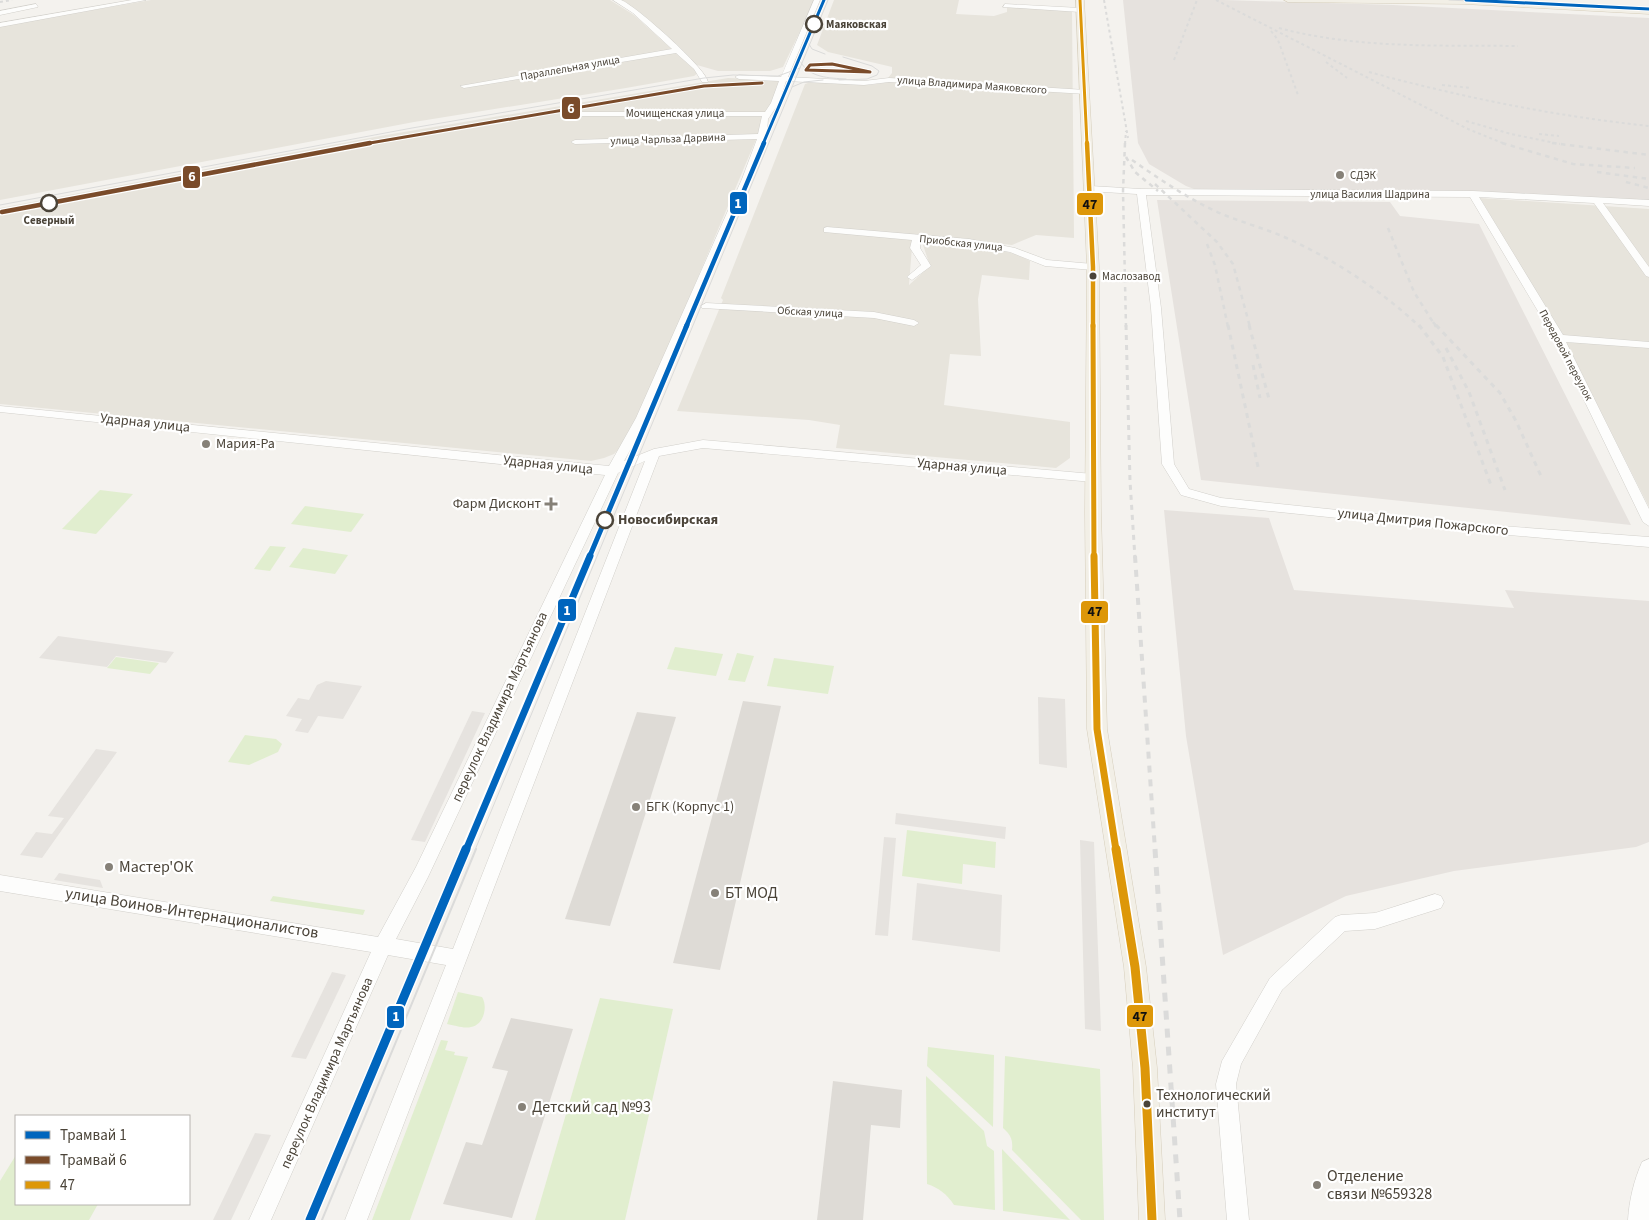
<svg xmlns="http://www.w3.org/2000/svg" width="1649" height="1220" font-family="'Source Sans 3',sans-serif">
	<rect width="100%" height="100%" fill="#f4f2ee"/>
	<g fill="#e7e4dc">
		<polygon points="151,0 610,0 634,15 698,73 694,76 626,88 414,122 0,200 0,26"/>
		<polygon points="621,0 815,0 783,67 770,71 718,71 697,65"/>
		<polygon points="834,0 959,0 956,14 994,16 1007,12 1007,7 1072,11 1074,238 1036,235 1012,245 913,234 909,285 930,266 922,242 987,247 1019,255 1030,261 1029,280 982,275 978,299 981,356 950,354 944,405 1070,422 1070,458 1056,468 836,448 840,425 809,420 677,411 723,300 721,298 805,84 814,81 870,85 884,83 892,73 892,67 888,66 828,52 817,45"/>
		<polygon points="728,78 781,80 640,415 624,444 614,454 604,458 591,461 0,404 0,208 380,136"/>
		<polygon points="1480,198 1649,209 1649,507 1562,335"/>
	</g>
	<g fill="#e6e2de">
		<polygon points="1123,0 1224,0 1393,5 1649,18 1649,203 1476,192 1194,189 1186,186 1149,164 1138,143"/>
		<polygon points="1157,200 1390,202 1400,216 1479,224 1631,525 1201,480"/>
		<polygon points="1164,510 1269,518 1294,590 1514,608 1505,590 1649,601 1649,842 1636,847 1454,871 1346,896 1223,955 1186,736"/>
	</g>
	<g fill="#e1eecf">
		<polygon points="100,490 133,494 96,534 62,529"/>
		<polygon points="305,506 364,514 351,532 291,524"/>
		<polygon points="270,546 286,547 270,571 254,569"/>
		<polygon points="303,548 348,555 335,574 289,567"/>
		<polygon points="675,647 723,654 716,676 667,669"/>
		<polygon points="737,653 754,656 745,682 728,680"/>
		<polygon points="116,657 159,663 150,674 107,668"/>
		<polygon points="774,658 834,666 828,694 767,686"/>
		<polygon points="245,735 276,739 282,744 278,752 249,765 228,762"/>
		<polygon points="907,830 996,842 995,868 963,864 962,884 902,876"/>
		<polygon points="273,896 365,910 363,915 270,901"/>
		<path d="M458 992 482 997C488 1006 484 1025 471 1027 464 1029 454 1025 447 1024Z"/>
		<polygon points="600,998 673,1009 625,1220 535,1220"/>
		<polygon points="441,1040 448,1041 445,1050 455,1052 454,1055 468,1057 410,1220 372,1220"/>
		<polygon points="928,1047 994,1055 993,1127 927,1066"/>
		<path d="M1005 1056 1100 1069 1104 1220H1081L1012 1150C1013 1140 1011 1135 1003 1128Z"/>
		<path d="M926 1076 984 1131 987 1146 994 1151 995 1210 954 1205C947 1194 939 1188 927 1184Z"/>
		<polygon points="1002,1149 1070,1220 1003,1211"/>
		<polygon points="16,1155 16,1204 98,1204 89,1220 0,1220 0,1181"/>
	</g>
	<g fill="#e6e3df">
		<polygon points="58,636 174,652 166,663 116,656 107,667 39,658"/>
		<polygon points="326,681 362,686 343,719 318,716 308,733 295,731 302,719 286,716 298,698 309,700 317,685"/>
		<polygon points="1038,697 1065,699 1067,768 1039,764"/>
		<polygon points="472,711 485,713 425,842 411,840"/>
		<polygon points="96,749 117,752 42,858 20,855 36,832 52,834 64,818 48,816"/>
		<polygon points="896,813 1006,827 1005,839 895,824"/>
		<polygon points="884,837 896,838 888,936 875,935"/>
		<polygon points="1080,840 1094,842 1101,1031 1085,1029"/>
		<polygon points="59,873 100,880 103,888 54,880"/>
		<polygon points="917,883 1002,895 1000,952 912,940"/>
		<polygon points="332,972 346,975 306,1059 291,1057"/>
		<polygon points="255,1133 271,1135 231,1220 213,1220"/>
	</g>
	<g fill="#dedbd6">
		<polygon points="743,701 781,706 720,970 673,963"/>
		<polygon points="637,712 676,717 610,926 565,919"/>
		<polygon points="511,1018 573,1029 512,1218 443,1204 466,1142 482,1145 508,1071 492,1068"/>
		<polygon points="833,1081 902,1090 900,1128 871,1125 863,1220 817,1220"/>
	</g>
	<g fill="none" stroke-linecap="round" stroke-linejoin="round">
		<defs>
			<g id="minor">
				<polygon points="132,0 146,0 0,27 0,23"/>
				<path d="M613 0C613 0 620 0 621 0 635 5 707 69 708 82H702L694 69 676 53 464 88 460 86 672 49 633 13Z"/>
				<path d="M814 0H820L788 77 864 81 889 78 1086 90 1090 92 1086 94 889 82 864 85 786 81 779 103 768 119 767 132 750 179 673 359 648 418 624 461 654 449 703 440 1093 474 1099 478 1093 482 703 448 659 456 367 1220H345L446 965 388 955 271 1220H249L371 952 0 891V875L378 937 416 867 605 475 0 412V406L609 466 636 418 742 179 757 139 575 144 571 142 575 140 758 134 762 116H582L578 114 582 112H765L771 103 779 81 739 79 735 77 739 75 781 77ZM645 461 453 949 396 939 428 877 618 473Z"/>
				<polygon points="36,4 38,7 0,15 0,11"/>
				<polygon points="1005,4 1080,8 1083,10 1080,12 1003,7"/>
				<polygon points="1090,186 1141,189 1473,191 1649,200 1649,206 1603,203 1649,267 1649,277 1646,276 1594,203 1479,197 1563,335 1649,342 1649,348 1566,342 1649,509 1649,526 1643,522 1554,338 1470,197 1146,195 1161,308 1174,464 1189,489 1221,498 1474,524 1649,537 1649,547 1474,532 1221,506 1181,495 1162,464 1151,308 1137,194 1087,191 1087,187"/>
				<polygon points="827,227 969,239 1015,248 1047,260 1093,264 1098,267 1093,270 1045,266 1010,252 969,245 921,241 920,248 931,266 912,280 907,277 921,265 910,248 912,240 824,232 824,228"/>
				<polygon points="706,303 874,312 914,320 919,323 914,326 874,318 702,308 701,306"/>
				<polygon points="1435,894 1441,896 1444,902 1441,908 1375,929 1345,931 1282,990 1241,1064 1236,1084 1249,1220 1227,1220 1216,1084 1222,1061 1270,978 1335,917 1341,915 1375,913"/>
				<path d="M1649 1159V1220H1628C1629 1201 1634 1180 1642 1162Z"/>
			</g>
			<g id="major">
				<polygon points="1076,0 1084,0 1099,267 1101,512 1107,729 1146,967 1157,1068 1165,1220 1139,1220 1133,1068 1124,967 1087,729 1085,512 1087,267"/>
				<polygon points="1284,0 1474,0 1649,8 1649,14 1464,4 1288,2"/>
			</g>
		</defs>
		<use href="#minor" stroke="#d2d0cb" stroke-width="1"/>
		<use href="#major" stroke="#d6cebb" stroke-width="1"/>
		<use href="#minor" fill="#fdfdfc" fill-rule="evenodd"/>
		<use href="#major" fill="#f2efe6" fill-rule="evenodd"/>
		<g stroke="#dbdbda" stroke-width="1">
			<polyline points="1449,0 1649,10"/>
			<polyline points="809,44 812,49 825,54"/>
			<path d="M800 61C809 78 829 78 846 79"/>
			<polyline points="839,80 867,79 877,75 879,71 872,66 843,57"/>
			<polyline points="792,87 804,82 823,80"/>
			<polyline points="0,205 412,128 704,78 733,75 778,76 800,68 828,0"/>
			<polyline points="475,850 800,68"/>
		</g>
		<polyline stroke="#dbdbda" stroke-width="2" points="322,1220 476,849"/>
		<g stroke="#dbdbda" stroke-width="2" stroke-dasharray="3 3" stroke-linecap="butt">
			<polyline points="1104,0 1128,138"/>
			<polyline points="1216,0 1468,129 1505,144"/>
			<polyline points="0,2 12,0"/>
			<path d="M1279 28C1358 49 1437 45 1518 46"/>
			<polyline points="1271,31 1278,40 1298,95"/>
			<polyline points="1174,60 1197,0"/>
			<polyline points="1326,62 1347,78"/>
			<path d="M1369 72C1461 97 1554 116 1649 126"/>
			<polyline points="1442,85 1471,88"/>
			<polyline points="1466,121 1511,134 1560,144"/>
			<polyline points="1539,134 1559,136"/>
			<polyline points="1125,144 1126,131"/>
		</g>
		<g stroke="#dbdbda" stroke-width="2.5" stroke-dasharray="4.5 4.5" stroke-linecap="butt">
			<polyline points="1125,143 1123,191 1126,327"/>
			<polyline points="1502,143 1573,164 1635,168"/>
			<polyline points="1552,143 1649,155"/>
			<polyline points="1126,157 1135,172 1158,191"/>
			<path d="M1132 160C1158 178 1184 196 1213 210 1238 222 1266 228 1291 240 1338 262 1383 292 1420 327"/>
			<polyline points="1597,172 1649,179"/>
			<polyline points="1626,182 1649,188"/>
			<polyline points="1155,184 1217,242 1233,264 1250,327"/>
			<polyline points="1388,228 1414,292 1436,327"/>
			<polyline points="1207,244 1215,265 1228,327"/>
			<polyline points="1433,322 1437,327"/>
		</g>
		<g stroke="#dbdbda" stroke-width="3" stroke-dasharray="5 5" stroke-linecap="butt">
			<polyline points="1126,325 1130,481 1135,558"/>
			<polyline points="1228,325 1258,467"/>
			<polyline points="1249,325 1269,399"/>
			<polyline points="1419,325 1443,357 1491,485"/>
			<polyline points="1436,325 1500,393 1516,421 1541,476"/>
			<polyline points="1446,348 1469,392 1505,490"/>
			<polyline points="1253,365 1260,398"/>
		</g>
		<polyline stroke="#dbdbda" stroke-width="4" stroke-dasharray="7 7" stroke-linecap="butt" points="1135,556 1155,850"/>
		<polyline stroke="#dbdbda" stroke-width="5" stroke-dasharray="9 9" stroke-linecap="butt" points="1155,849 1180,1220"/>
		<defs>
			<polyline id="bus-1-far4" points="1080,0 1087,144"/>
			<polyline id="bus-1-far3" points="1087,143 1093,267 1093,327"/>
			<polyline id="bus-1-far2" points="1093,325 1094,558"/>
			<polyline id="bus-1-far1" points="1094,556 1097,729 1116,850"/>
			<polyline id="bus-1" points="1116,849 1135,967 1145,1068 1152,1220"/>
		</defs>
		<use href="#bus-1-far4" stroke="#fff" stroke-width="5"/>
		<use href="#bus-1-far3" stroke="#fff" stroke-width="7"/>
		<use href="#bus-1-far2" stroke="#fff" stroke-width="8"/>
		<use href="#bus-1-far1" stroke="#fff" stroke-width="11"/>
		<use href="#bus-1" stroke="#fff" stroke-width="12"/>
		<use href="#bus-1-far4" stroke="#dd9709" stroke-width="3"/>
		<use href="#bus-1-far3" stroke="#dd9709" stroke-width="4.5"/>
		<use href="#bus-1-far2" stroke="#dd9709" stroke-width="5"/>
		<use href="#bus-1-far1" stroke="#dd9709" stroke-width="7"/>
		<use href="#bus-1" stroke="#dd9709" stroke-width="9"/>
		<defs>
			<g id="tram-1-far4">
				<polyline points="1466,0 1649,9"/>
				<polyline points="763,144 824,0"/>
			</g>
			<polyline id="tram-1-far3" points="686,327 764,143"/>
			<polyline id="tram-1-far2" points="589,558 687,325"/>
			<polyline id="tram-1-far1" points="466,850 590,556"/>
			<polyline id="tram-1" points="310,1220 466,849"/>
			<g id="tram-2-far1">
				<polygon points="832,64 870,72 806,70 810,65"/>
				<polyline points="364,144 704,86 762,83"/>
			</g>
			<polyline id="tram-2" points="2,212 370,143"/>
		</defs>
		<use href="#tram-1-far4" stroke="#fff" stroke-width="5"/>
		<use href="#tram-1-far3" stroke="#fff" stroke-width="7"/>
		<use href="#tram-1-far2" stroke="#fff" stroke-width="8"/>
		<use href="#tram-1-far1" stroke="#fff" stroke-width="11"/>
		<use href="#tram-1" stroke="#fff" stroke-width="12"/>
		<use href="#tram-2-far1" stroke="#fff" stroke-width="5"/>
		<use href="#tram-2" stroke="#fff" stroke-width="7"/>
		<use href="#tram-1-far4" stroke="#0065bd" stroke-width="3"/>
		<use href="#tram-1-far3" stroke="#0065bd" stroke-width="4.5"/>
		<use href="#tram-1-far2" stroke="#0065bd" stroke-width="5"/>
		<use href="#tram-1-far1" stroke="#0065bd" stroke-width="7"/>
		<use href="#tram-1" stroke="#0065bd" stroke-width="9"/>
		<use href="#tram-2-far1" stroke="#7a4b2a" stroke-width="3"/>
		<use href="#tram-2" stroke="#7a4b2a" stroke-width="4.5"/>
	</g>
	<g fill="#fff" stroke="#4b4439" stroke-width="2.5">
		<circle cx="814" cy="24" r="8"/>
		<circle cx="49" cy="203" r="8"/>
		<circle cx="605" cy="520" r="8"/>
	</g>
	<g fill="#868178" stroke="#fff" stroke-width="2">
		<circle cx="1340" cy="175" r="5"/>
		<circle cx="206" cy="444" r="5"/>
		<path d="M548.5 496.5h5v5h5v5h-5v5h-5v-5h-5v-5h5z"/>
		<circle cx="636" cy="807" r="5"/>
		<circle cx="109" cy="867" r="5"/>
		<circle cx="715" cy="893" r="5"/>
		<circle cx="522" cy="1107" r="5"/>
		<circle cx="1317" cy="1185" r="5"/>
	</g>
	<g fill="#4b4439" stroke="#fff" stroke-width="2">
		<circle cx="1093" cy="276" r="4.5"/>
		<circle cx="1147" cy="1104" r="4.5"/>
	</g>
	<g text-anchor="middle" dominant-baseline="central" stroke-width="4.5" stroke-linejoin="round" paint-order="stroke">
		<g font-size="11" font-weight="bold" fill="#4b4439" stroke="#fff" text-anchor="start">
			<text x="826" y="24">Маяковская</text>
			<text x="49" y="220" text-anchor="middle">Северный</text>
		</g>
		<g font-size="11" fill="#4b4439" stroke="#fff">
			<text transform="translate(570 68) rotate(-10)">Параллельная улица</text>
			<text transform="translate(972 85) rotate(4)">улица Владимира Маяковского</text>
			<text x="675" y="113">Мочищенская улица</text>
			<text transform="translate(668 139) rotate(-2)">улица Чарльза Дарвина</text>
			<text x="1370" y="194">улица Василия Шадрина</text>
			<text transform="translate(961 243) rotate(6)">Приобская улица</text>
			<text transform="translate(810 312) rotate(3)">Обская улица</text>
			<text transform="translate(1566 355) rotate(62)">Передовой переулок</text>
		</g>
		<g font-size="11" fill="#4b4439" stroke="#fff" text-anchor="start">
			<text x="1350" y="175">СДЭК</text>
		</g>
		<g font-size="11" fill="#4b4439" stroke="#fff" text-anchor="start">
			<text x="1102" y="276">Маслозавод</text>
		</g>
		<g font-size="14" fill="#4b4439" stroke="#fff">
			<text transform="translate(145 423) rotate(6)">Ударная улица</text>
			<text transform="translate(548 465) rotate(6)">Ударная улица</text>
			<text transform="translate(962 467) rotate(5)">Ударная улица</text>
			<text transform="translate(1423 522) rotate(6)">улица Дмитрия Пожарского</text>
			<text transform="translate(500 707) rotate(-65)">переулок Владимира Мартьянова</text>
			<text transform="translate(327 1073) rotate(-66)">переулок Владимира Мартьянова</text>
		</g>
		<g font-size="14" fill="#4b4439" stroke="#fff" text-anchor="start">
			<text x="216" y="444">Мария-Ра</text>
			<text x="541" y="504" text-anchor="end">Фарм Дисконт</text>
			<text x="646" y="807">БГК (Корпус 1)</text>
		</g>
		<g font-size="14" font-weight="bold" fill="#4b4439" stroke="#fff" text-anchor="start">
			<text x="618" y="520">Новосибирская</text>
		</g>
		<g font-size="15" fill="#4b4439" stroke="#fff" text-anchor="start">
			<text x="1156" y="1095">Технологический<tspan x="1156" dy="17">институт</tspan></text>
		</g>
		<g font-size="16" fill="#4b4439" stroke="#fff" text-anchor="start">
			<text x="119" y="867">Мастер'ОК</text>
			<text x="725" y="893">БТ МОД</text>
			<text x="532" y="1107">Детский сад №93</text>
			<text x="1327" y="1176">Отделение<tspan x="1327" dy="18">связи №659328</tspan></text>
		</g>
		<g font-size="16" fill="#4b4439" stroke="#fff">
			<text transform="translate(192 913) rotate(9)">улица Воинов-Интернационалистов</text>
		</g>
	</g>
	<g stroke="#fff" stroke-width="2">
		<rect x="561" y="96" width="20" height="24" rx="5" fill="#7a4b2a"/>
		<rect x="182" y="165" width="19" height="24" rx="5" fill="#7a4b2a"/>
		<rect x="729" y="191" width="19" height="24" rx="5" fill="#0065bd"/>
		<rect x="1076" y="192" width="28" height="24" rx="5" fill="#dd9709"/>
		<rect x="557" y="598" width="20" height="24" rx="5" fill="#0065bd"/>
		<rect x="1080" y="600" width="29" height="24" rx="5" fill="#dd9709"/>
		<rect x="1126" y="1004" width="28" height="24" rx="5" fill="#dd9709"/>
		<rect x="386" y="1005" width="19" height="24" rx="5" fill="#0065bd"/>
	</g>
	<g font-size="14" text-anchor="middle" font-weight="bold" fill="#fff">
		<text x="571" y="113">6</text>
		<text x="192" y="181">6</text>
		<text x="738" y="208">1</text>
		<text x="567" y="615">1</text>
		<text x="396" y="1021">1</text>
	</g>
	<g font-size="14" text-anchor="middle" font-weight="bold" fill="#111">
		<text x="1090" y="209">47</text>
		<text x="1095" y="616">47</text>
		<text x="1140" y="1021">47</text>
	</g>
	<rect x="15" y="1115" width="175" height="90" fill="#ffffff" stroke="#b7b4b0"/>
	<rect x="25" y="1131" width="25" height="8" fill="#0065bd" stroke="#b7b4b0"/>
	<text x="60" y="1140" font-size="15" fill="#4b4439">Трамвай 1</text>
	<rect x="25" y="1156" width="25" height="8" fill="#7a4b2a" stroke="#b7b4b0"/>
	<text x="60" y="1165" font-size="15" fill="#4b4439">Трамвай 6</text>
	<rect x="25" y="1181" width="25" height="8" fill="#dd9709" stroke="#b7b4b0"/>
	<text x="60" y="1190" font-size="15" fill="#4b4439">47</text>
</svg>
